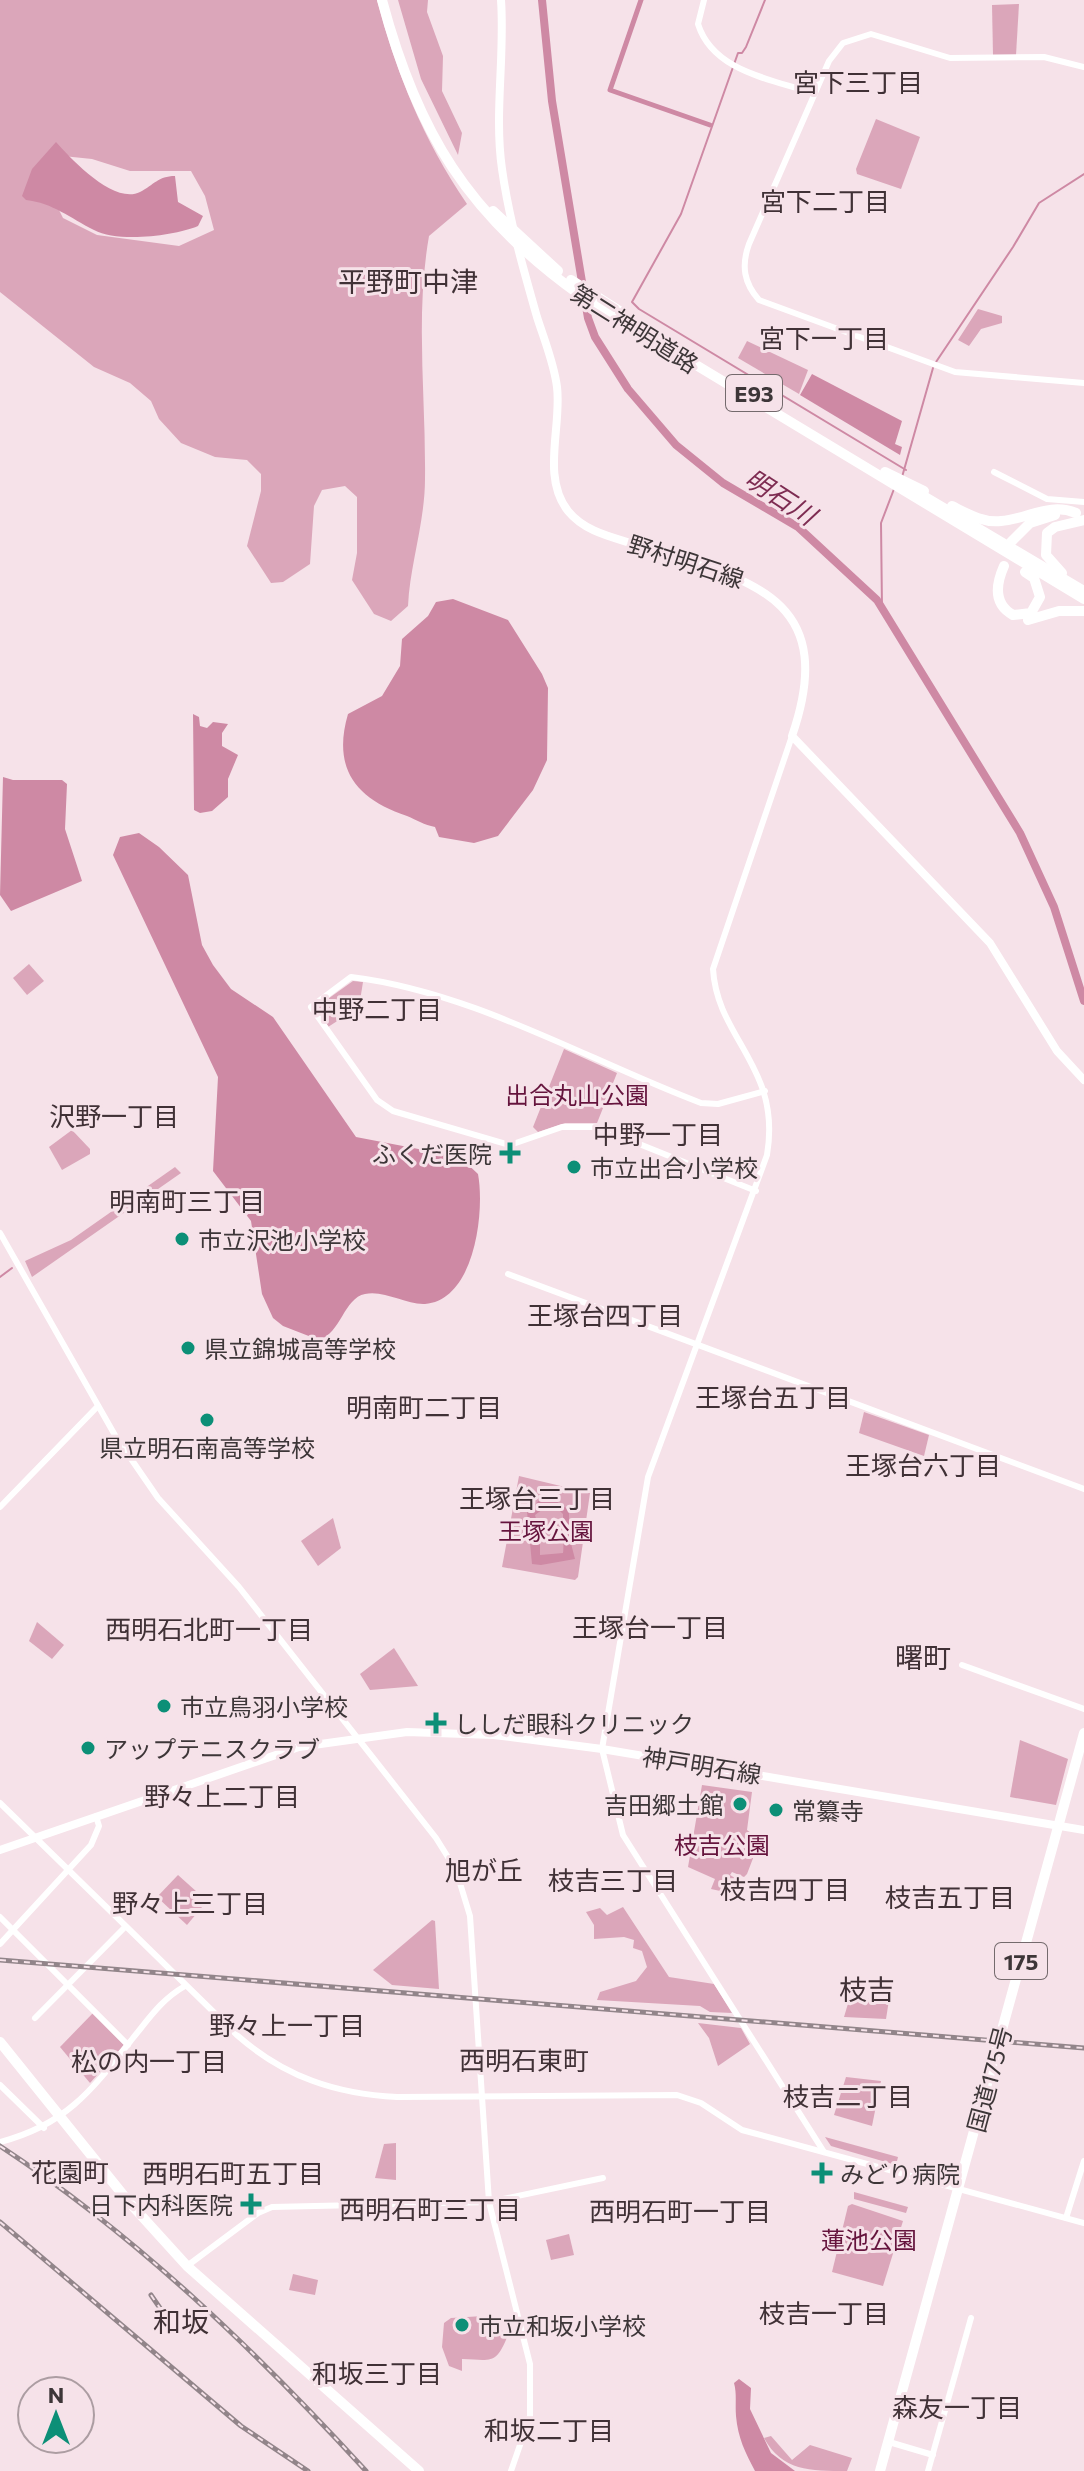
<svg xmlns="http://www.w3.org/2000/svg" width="1084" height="2471" font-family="Commissioner,'Noto Sans JP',sans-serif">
	<rect width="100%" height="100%" fill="#f6e2e9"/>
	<g fill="#dba6ba" fill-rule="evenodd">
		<path d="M0 0H377C398 77 422 137 467 204L429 236C415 316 426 398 425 479 425 522 410 564 408 606L391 621 374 614 352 580 357 553V497L345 486 322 490 314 506 310 564 283 582 271 583 247 546 261 491V474L247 460 215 457 181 443 159 419 151 401 130 383 94 367 0 292ZM63 156 92 159 130 171H191L205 196 214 230 179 246 97 235 63 218 49 190Z"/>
		<polygon points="398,0 428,0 427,12 443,56 442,91 462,133 458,155 421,79"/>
		<polygon points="1019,4 1016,55 993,55 992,5"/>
		<polygon points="876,119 920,137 901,189 857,174 856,169"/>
		<polygon points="978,309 1002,316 1002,323 981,329 969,346 958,340"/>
		<polygon points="747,341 808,370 799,394 738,358"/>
		<polygon points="29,964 44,981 27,995 13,978"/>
		<polygon points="353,981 363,982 359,1007 328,1027 318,1006"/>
		<polygon points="564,1049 617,1073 597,1123 565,1123 538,1132 533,1127"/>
		<polygon points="72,1130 90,1149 90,1154 62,1170 49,1147"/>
		<polygon points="175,1167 181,1173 32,1277 25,1261 71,1240"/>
		<polygon points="864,1412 929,1435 924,1456 859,1433"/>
		<polygon points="519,1476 590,1493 578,1577 575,1580 502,1567"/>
		<polygon points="333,1518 341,1548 318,1566 301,1541"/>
		<polygon points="37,1622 64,1645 52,1659 29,1641"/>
		<polygon points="394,1648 418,1686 370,1690 360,1674"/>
		<polygon points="1020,1740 1068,1759 1056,1805 1010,1797"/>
		<polygon points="702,1785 752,1792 747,1830 760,1840 747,1874 744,1877 732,1872 730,1875 735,1878 732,1885 741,1889 739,1895 711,1889 715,1879 688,1867"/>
		<polygon points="178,1875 207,1901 187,1925 157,1897"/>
		<polygon points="623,1907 669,1977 714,1984 732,2013 710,2012 700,2006 597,2000 600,1992 636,1981 647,1967 642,1951 633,1948 634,1940 624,1937 594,1939 594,1925 586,1912 600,1908 607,1915"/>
		<polygon points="432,1920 435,1921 439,1989 392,1985 373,1970"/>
		<polygon points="850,1997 889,2000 886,2019 844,2017"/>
		<polygon points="93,2013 124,2045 90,2083 60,2047"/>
		<polygon points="698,2023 741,2028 750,2044 718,2066 709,2038"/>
		<polygon points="846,2077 881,2081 872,2126 834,2115"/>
		<polygon points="825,2137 898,2157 896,2165 831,2146"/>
		<polygon points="396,2143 396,2180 375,2178 384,2144"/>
		<polygon points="854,2192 908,2207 906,2213 854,2199"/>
		<polygon points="852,2204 903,2221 883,2286 832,2272 848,2206"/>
		<polygon points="569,2234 574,2255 551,2260 546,2240"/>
		<polygon points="293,2274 318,2280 315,2295 289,2290"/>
		<path d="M483 2316 508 2335C496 2365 492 2360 462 2359V2371L449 2366 442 2347 444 2323 451 2318Z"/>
		<path d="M771 2436 792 2460 810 2445 852 2458 847 2471C810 2471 782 2471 764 2438Z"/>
	</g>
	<g fill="#ce89a4" fill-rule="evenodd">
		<path d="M56 142C71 159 114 205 140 192 154 185 158 176 175 176L178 202 203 216 198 226C174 236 118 243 94 230 70 218 53 203 26 200L22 196 32 169Z"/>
		<polygon points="812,374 902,421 895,444 902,447 900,455 800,395"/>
		<path d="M453 599 508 620 542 674 548 688 547 760 533 790 498 836 474 843 439 837 435 827C424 825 417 820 407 816 356 799 332 769 348 714L382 696 400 666 402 639 428 616 436 602Z"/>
		<polygon points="193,714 199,717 200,726 207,728 213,722 228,724 222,733 222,746 238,755 228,779 228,797 212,811 200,813 194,810"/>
		<polygon points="3,777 13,780 62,780 67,784 65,829 82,881 11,911 0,895"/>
		<path d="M139 833 159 847 188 875 202 945 213 965 231 989 273 1017 356 1137 460 1157 478 1174C485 1211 475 1300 425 1304 406 1305 385 1290 365 1294 344 1298 341 1333 319 1340L283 1326 273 1318 262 1294 251 1221 213 1171 218 1077 113 855 120 837Z"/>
		<path d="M541 1499H553L569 1510V1536L575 1559 541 1565 532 1564 527 1511ZM547 1506 556 1507 563 1514C563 1520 564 1549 563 1553L540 1555V1534L535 1515Z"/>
		<path d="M739 2379 751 2388 750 2409 771 2453 795 2471H755C745 2452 738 2438 736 2416 735 2404 737 2394 734 2383Z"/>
	</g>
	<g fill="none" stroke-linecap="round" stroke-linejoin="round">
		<g stroke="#ce89a4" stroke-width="2">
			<polyline points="765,0 746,47 742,53 738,53 681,214 632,302 639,309 906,470"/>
			<polyline points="936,362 1013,247 1039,203 1084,174"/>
			<polyline points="902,477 933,368"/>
			<polyline points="882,609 881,523 894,489"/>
			<polyline points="0,1277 12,1268"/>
		</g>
		<polyline stroke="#ce89a4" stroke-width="5" points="641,0 610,90 710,125"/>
		<polyline stroke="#ce89a4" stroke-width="8" points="542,0 552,101 588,318 595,337 628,389 676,445 723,483 798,527 877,600 1020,833 1054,907 1084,1001"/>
		<g stroke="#fff" stroke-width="6">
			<path d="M704 0 698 24C713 72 772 79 815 94"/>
			<path d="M1084 67 1044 57 950 58 871 34 843 43 829 61 749 244C741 266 744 283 759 300L955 372 1084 383"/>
			<polyline points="994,472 1047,499 1084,502"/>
			<path d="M792 736 713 969C717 1039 782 1067 767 1155L648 1477 602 1749 623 1835 824 2152"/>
			<path d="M756 1191 597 1127H562L510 1145 393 1111 377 1100 311 1007 351 977C474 992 587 1060 701 1103L718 1104 765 1091"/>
			<polyline points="0,1233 116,1437 158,1498 239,1587 436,1838 456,1870 470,1916 489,2202 530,2364 530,2416 511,2471"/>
			<polyline points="508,1274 1084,1489"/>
			<polyline points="0,1507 98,1406"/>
			<polyline points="962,1665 1084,1709"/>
			<path d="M0 1803 238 2036C285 2077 336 2094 397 2097L677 2095 701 2103 742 2130 1084 2223"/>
			<polyline points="0,1917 128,2045"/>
			<polyline points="0,1944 91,1845 99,1826 96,1816"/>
			<polyline points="35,2018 125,1927"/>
			<polyline points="0,2085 44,2128"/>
			<path d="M0 2142C66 2125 92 2090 133 2038 150 2017 162 1999 185 1986"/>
			<polyline points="1066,2218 1084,2161"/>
			<polyline points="187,2266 258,2213 272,2207 489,2202 603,2178"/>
			<polyline points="889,2442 933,2455"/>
			<polyline points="928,2471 971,2318"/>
		</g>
		<g stroke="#fff" stroke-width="8">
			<path d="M501 0C505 56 494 114 502 169 509 219 523 268 537 317 544 339 554 363 557 387 562 426 541 477 568 511 585 532 612 537 637 545 746 579 841 594 792 736L990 943 1057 1051 1084 1080"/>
			<polyline points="0,1850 299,1747 407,1732 494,1735 602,1749 1084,1830"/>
		</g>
		<g stroke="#fff" stroke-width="10">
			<path d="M382 0C417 132 468 215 580 295L1084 599"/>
			<polyline points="493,211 558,271"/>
			<polyline points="571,280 621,312"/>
			<polyline points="885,472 924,491"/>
			<polyline points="915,491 1084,591"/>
			<path d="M952 506C968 514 983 523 1001 521 1028 519 1049 502 1076 513"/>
			<polyline points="1011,542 1030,523 1055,515"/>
			<path d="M1004 566C996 584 993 604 1013 615L1031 613 1040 597 1034 578 1025 572"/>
			<polyline points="1062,573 1046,555 1047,533 1055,527 1084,520"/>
			<polyline points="1028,620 1059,611 1084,611"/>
			<polyline points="0,2042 128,2201 187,2266 419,2471"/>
			<polyline points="880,2471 1084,1733"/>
		</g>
		<defs>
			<g id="rail">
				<polyline points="0,1960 1084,2048"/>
				<path d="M0 2146C137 2236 256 2351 366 2471"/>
				<polyline points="0,2222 241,2426 308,2471"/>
				<polyline points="151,2295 162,2311"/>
			</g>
		</defs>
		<use href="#rail" stroke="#92858a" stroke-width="5"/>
		<use href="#rail" stroke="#f6e2e9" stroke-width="2" stroke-dasharray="6" stroke-linecap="butt"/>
	</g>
	<g fill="#0c8f77" stroke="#f6e2e9" stroke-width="3">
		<path d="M506 1141h8v8h8v8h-8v8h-8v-8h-8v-8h8z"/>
		<circle cx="574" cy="1167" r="8"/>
		<circle cx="182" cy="1239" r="8"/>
		<circle cx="188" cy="1348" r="8"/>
		<circle cx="207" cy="1420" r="8"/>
		<circle cx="164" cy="1706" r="8"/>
		<path d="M432 1711h8v8h8v8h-8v8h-8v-8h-8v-8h8z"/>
		<circle cx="88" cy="1748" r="8"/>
		<circle cx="740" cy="1804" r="8"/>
		<circle cx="776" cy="1810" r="8"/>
		<path d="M818 2161h8v8h8v8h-8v8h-8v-8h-8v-8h8z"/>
		<path d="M247 2192h8v8h8v8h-8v8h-8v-8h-8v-8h8z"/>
		<circle cx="462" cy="2325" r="8"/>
	</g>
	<g text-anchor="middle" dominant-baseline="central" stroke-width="6" stroke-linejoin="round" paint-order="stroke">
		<g fill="#f6e2e9" stroke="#746a6d" stroke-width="2">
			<rect x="726" y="375" width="56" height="36" rx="6"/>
			<rect x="995" y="1943" width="52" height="36" rx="6"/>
		</g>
		<g font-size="22" font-weight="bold" fill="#3d3638">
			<text x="754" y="393">E93</text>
			<text x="1021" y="1961">175</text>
		</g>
		<g font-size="24" fill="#3d3638" stroke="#f6e2e9">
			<text transform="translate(635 328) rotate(32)">第二神明道路</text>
			<text transform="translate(686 561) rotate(18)">野村明石線</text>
			<text transform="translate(702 1765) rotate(9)">神戸明石線</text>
			<text transform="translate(989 2079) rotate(-75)">国道175号</text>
		</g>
		<g font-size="24" fill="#65143d" stroke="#f6e2e9">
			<text x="577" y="1094">出合丸山公園</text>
			<text x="546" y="1530">王塚公園</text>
			<text x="722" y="1844">枝吉公園</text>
			<text x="869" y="2239">蓮池公園</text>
		</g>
		<g font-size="24" fill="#3d3638" stroke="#f6e2e9" text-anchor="start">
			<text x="492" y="1153" text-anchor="end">ふくだ医院</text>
			<text x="590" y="1167">市立出合小学校</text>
			<text x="198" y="1239">市立沢池小学校</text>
			<text x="204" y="1348">県立錦城高等学校</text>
			<text x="207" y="1447" text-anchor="middle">県立明石南高等学校</text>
			<text x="180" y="1706">市立鳥羽小学校</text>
			<text x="454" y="1723">ししだ眼科クリニック</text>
			<text x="104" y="1748">アップテニスクラブ</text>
			<text x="724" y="1804" text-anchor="end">吉田郷土館</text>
			<text x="792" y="1810">常纂寺</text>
			<text x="840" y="2173">みどり病院</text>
			<text x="233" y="2204" text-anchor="end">日下内科医院</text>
			<text x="478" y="2325">市立和坂小学校</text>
		</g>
		<g font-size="26" fill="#403136" stroke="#f6e2e9">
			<text x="858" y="81">宮下三丁目</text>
			<text x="825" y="200">宮下二丁目</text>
			<text x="824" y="337">宮下一丁目</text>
			<text x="377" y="1008">中野二丁目</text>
			<text x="114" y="1115">沢野一丁目</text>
			<text x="658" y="1133">中野一丁目</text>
			<text x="187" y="1200">明南町三丁目</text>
			<text x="605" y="1314">王塚台四丁目</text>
			<text x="773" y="1396">王塚台五丁目</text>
			<text x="424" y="1406">明南町二丁目</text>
			<text x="923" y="1464">王塚台六丁目</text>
			<text x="537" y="1497">王塚台三丁目</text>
			<text x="650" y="1626">王塚台一丁目</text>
			<text x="209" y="1628">西明石北町一丁目</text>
			<text x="222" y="1795">野々上二丁目</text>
			<text x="484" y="1869">旭が丘</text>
			<text x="613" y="1879">枝吉三丁目</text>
			<text x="785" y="1888">枝吉四丁目</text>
			<text x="950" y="1896">枝吉五丁目</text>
			<text x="190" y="1902">野々上三丁目</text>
			<text x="287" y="2024">野々上一丁目</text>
			<text x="524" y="2059">西明石東町</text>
			<text x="149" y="2060">松の内一丁目</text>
			<text x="848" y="2095">枝吉二丁目</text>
			<text x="70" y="2171">花園町</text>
			<text x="233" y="2172">西明石町五丁目</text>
			<text x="430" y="2208">西明石町三丁目</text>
			<text x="680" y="2210">西明石町一丁目</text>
			<text x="824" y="2312">枝吉一丁目</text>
			<text x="377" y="2372">和坂三丁目</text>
			<text x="957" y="2406">森友一丁目</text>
			<text x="549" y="2429">和坂二丁目</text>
		</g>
		<g font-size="26" font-style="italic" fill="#7e2c52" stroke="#f6e2e9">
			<text transform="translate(781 496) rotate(33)">明石川</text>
		</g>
		<g font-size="28" fill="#403136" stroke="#f6e2e9">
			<text x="408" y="281">平野町中津</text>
			<text x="923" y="1657">曙町</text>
			<text x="867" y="1989">枝吉</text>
			<text x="181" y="2321">和坂</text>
		</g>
	</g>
	<g transform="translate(56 2415)"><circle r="38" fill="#f6e2e9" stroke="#ac9da2" stroke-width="2"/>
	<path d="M0-6L14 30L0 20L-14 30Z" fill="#0c8f77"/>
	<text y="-12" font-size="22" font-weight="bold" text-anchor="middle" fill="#3d3638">N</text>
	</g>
</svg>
